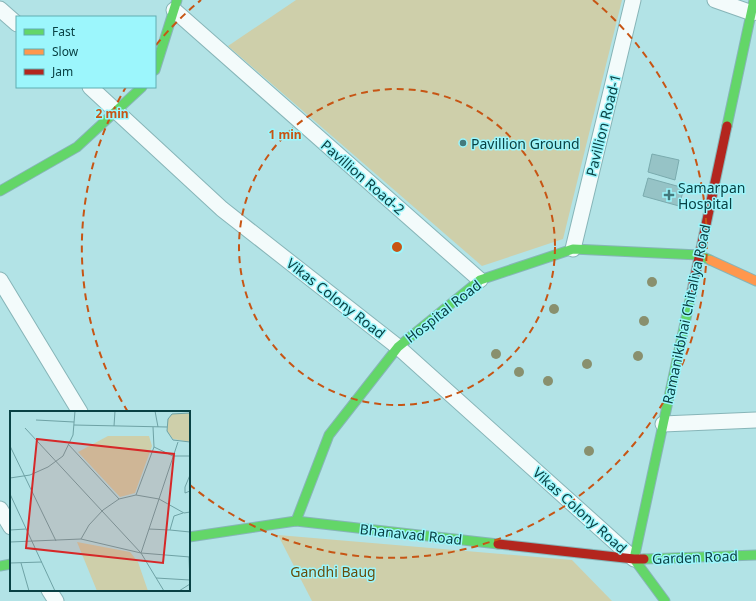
<svg xmlns="http://www.w3.org/2000/svg" width="756" height="601" font-family="'Noto Sans',sans-serif">
	<rect width="100%" height="100%" fill="#b2e3e6"/>
	<g fill="#cecfaa">
		<polygon points="296,0 622,0 563,239 482,266 228,46"/>
		<polygon points="278,535 572,560 612,601 312,601"/>
	</g>
	<g fill="#96c3c6" stroke="#7aabae">
		<polygon points="652,154 679,160 675,180 648,172"/>
		<polygon points="648,178 684,188 679,206 643,196"/>
	</g>
	<g fill="none" stroke-linecap="round" stroke-linejoin="round">
		<defs>
			<g id="street">
				<polyline points="715,0 752,13 756,12"/>
				<polyline points="0,9 17,24"/>
				<polyline points="174,10 480,280"/>
				<polyline points="90,87 222,209 398,347 634,559"/>
				<polyline points="573,249 633,0"/>
				<polyline points="0,280 80,412"/>
				<polyline points="663,424 756,420"/>
				<polyline points="0,509 11,527"/>
				<polyline points="49,590 56,601"/>
			</g>
			<g id="fast">
				<polyline points="155,70 177,0"/>
				<polyline points="727,126 754,0"/>
				<polyline points="0,191 77,147 142,87"/>
				<polyline points="296,521 329,435 398,347 480,280 573,249 699,255 710,260"/>
				<polyline points="189,537 296,521 498,544"/>
				<polyline points="634,559 691,295"/>
				<polyline points="634,559 665,601"/>
				<polyline points="644,559 756,555"/>
				<polyline points="0,566 11,564"/>
			</g>
			<polyline id="slow" points="710,260 756,281"/>
			<g id="jam">
				<polyline points="691,295 727,126"/>
				<polyline points="498,544 634,559 644,559"/>
			</g>
		</defs>
		<use href="#street" stroke="#87b5b8" stroke-width="17"/>
		<use href="#fast" stroke="#87b5b8" stroke-width="11"/>
		<use href="#slow" stroke="#87b5b8" stroke-width="11"/>
		<use href="#jam" stroke="#87b5b8" stroke-width="11"/>
		<use href="#street" stroke="#f3fbfb" stroke-width="15"/>
		<use href="#fast" stroke="#63d668" stroke-width="9"/>
		<use href="#slow" stroke="#ff974d" stroke-width="9"/>
		<use href="#jam" stroke="#b3261e" stroke-width="9"/>
	</g>
	<g fill="#89906e">
		<circle cx="652" cy="282" r="5"/>
		<circle cx="554" cy="309" r="5"/>
		<circle cx="644" cy="321" r="5"/>
		<circle cx="496" cy="354" r="5"/>
		<circle cx="638" cy="356" r="5"/>
		<circle cx="587" cy="364" r="5"/>
		<circle cx="519" cy="372" r="5"/>
		<circle cx="548" cy="381" r="5"/>
		<circle cx="589" cy="451" r="5"/>
	</g>
	<g fill="none" stroke="#c75514" stroke-width="2" stroke-dasharray="7 5">
		<circle cx="397" cy="247" r="158"/>
		<path d="M128 412A315 315 0 0 1 126 87M156 45A315 315 0 0 1 201 0M593 0A315 315 0 1 1 190 485"/>
	</g>
	<g fill="#447a7d" stroke="#9cf6fc" stroke-width="1.5">
		<circle cx="463" cy="143" r="4"/>
		<path d="M667 189h4v4h4v4h-4v4h-4v-4h-4v-4h4z"/>
	</g>
	<g text-anchor="middle" dominant-baseline="central" stroke-width="3" stroke-linejoin="round" paint-order="stroke">
		<g font-size="14" fill="#094144" stroke="#9cf6fc">
			<text transform="translate(603 125) rotate(-76)">Pavillion Road-1</text>
			<text transform="translate(363 177) rotate(41)">Pavillion Road-2</text>
			<text transform="translate(336 298) rotate(38)">Vikas Colony Road</text>
			<text transform="translate(443 311) rotate(-38)">Hospital Road</text>
			<text transform="translate(686 314) rotate(-78)">Ramanikbhai Chitaliya Road</text>
			<text transform="translate(580 510) rotate(42)">Vikas Colony Road</text>
			<text transform="translate(411 534) rotate(6)">Bhanavad Road</text>
			<text transform="translate(695 557) rotate(-2)">Garden Road</text>
		</g>
		<g font-size="14" fill="#094144" stroke="#9cf6fc" text-anchor="start">
			<text x="471" y="143">Pavillion Ground</text>
			<text x="678" y="187">Samarpan<tspan x="678" dy="16">Hospital</tspan></text>
		</g>
		<g font-size="14" fill="#684c0c" stroke="#9cf6fc">
			<text x="333" y="571">Gandhi Baug</text>
		</g>
	</g>
	<g transform="translate(10 411)">
		<rect width="180" height="180" fill="#b2e3e6"/>
		<path d="M180 2V31L163 28 157 20 158 8 162 3ZM98 25H139L142 35 125 82 110 86 68 41ZM67 131 120 141 128 151 138 180H87Z" fill="#cecfaa"/>
		<path fill="none" stroke="#6ea2a5" stroke-width="1" d="M145 0 148 16M180 2 162 3 158 8 157 20 163 29 180 31M26 9 64 11M64 14 157 16M104 15 105 0M143 16 144 36M15 17 131 142 168 31M58 33 109 88M0 35 46 130M180 64 175 76V82L180 80M0 67 20 64 38 56 53 45 63 24 65 0M0 83 45 180M126 84 144 36 163 45H180M139 118 160 119 164 105 173 102M0 119 16 118M160 119 180 121M71 128 79 114 93 99 109 88 126 84 149 88 174 102 180 101M0 131 71 128 131 142 180 146M131 142 154 180M0 152 32 151M11 152 19 180M146 167 180 169M169 180 180 173 179 146"/>
		<path fill="#d62828" fill-opacity="0.15" stroke="#d62828" stroke-width="2" d="M27 28 164 43 153 152 16 137Z"/>
		<rect width="180" height="180" fill="none" stroke="#094144" stroke-width="2"/>
	</g>
	<circle cx="397" cy="247" r="6" fill="#c75514" stroke="#9cf6fc" stroke-width="2"/>
	<g font-size="12" text-anchor="middle" font-weight="bold" fill="#c75514" stroke="#9cf6fc" stroke-width="3" stroke-linejoin="round" paint-order="stroke">
		<text x="112" y="118">2 min</text>
		<text x="285" y="139">1 min</text>
	</g>
	<rect x="16" y="16" width="140" height="72" fill="#9cf6fc" stroke="#61aeb2"/>
	<rect x="24" y="29" width="20" height="6" fill="#63d668" stroke="#61aeb2"/>
	<text x="52" y="36" font-size="12" fill="#094144">Fast</text>
	<rect x="24" y="49" width="20" height="6" fill="#ff974d" stroke="#61aeb2"/>
	<text x="52" y="56" font-size="12" fill="#094144">Slow</text>
	<rect x="24" y="69" width="20" height="6" fill="#b3261e" stroke="#61aeb2"/>
	<text x="52" y="76" font-size="12" fill="#094144">Jam</text>
</svg>
